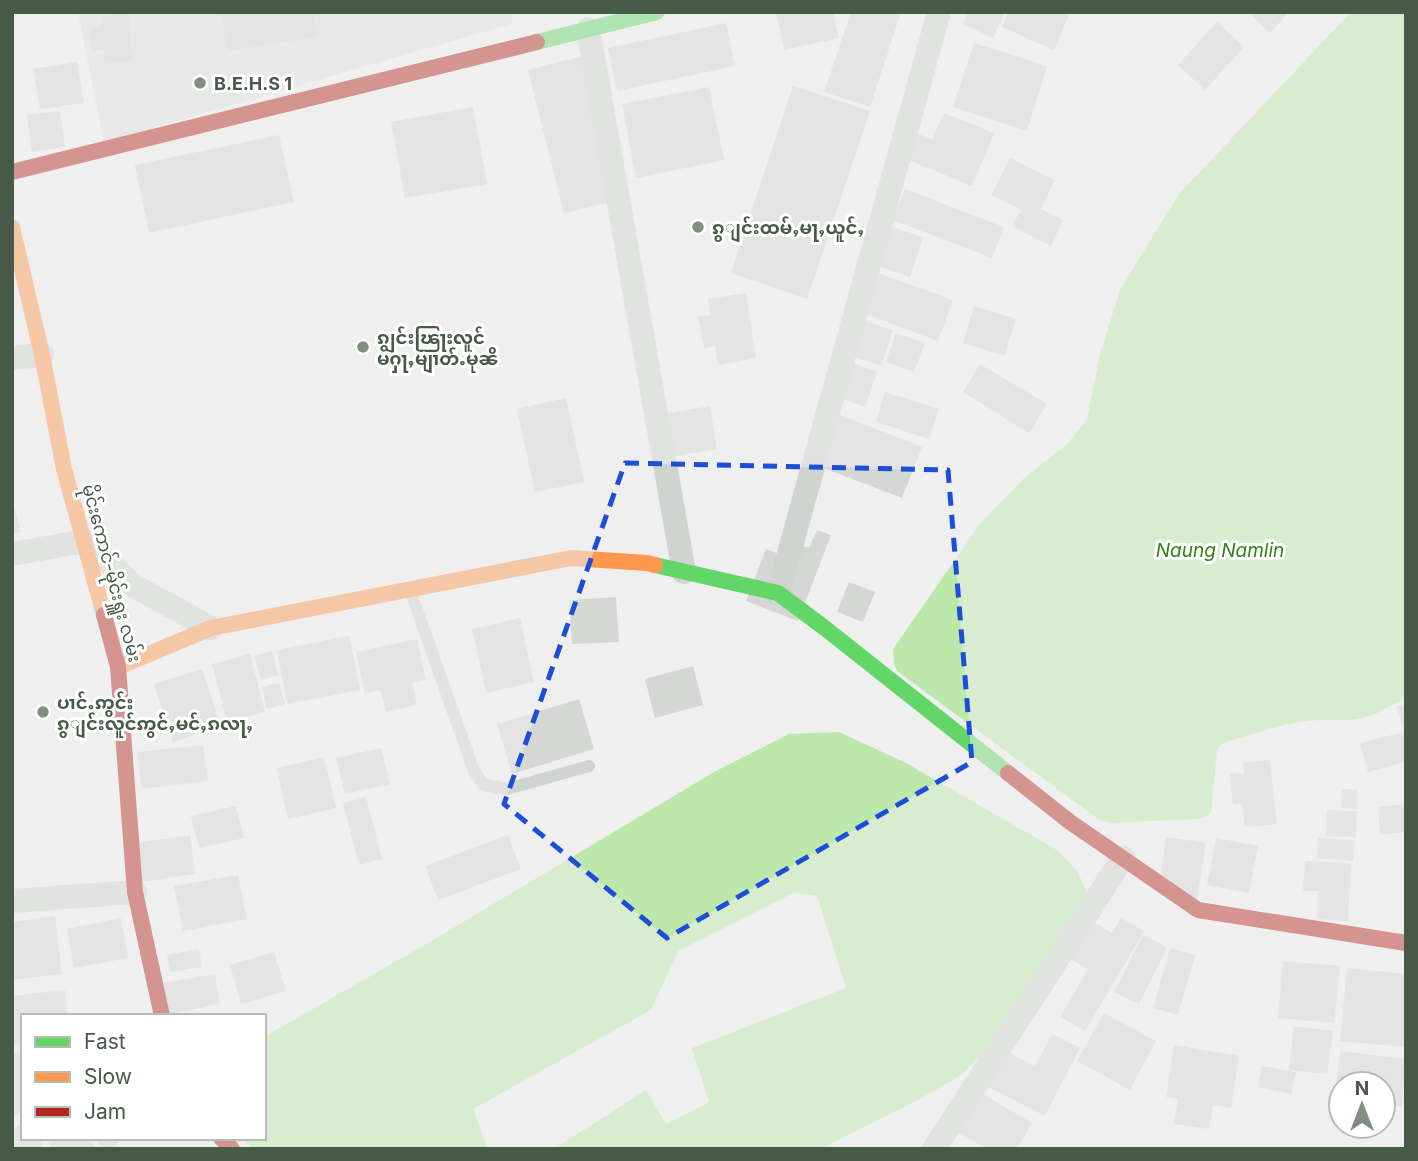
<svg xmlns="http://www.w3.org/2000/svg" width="1418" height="1161" font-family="Inter,'Noto Sans Myanmar',sans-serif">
	<rect width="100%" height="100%" fill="#efefef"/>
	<polygon fill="#e0e0e1" points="78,12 513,12 511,24 104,142"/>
	<g fill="#bde8ac">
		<path d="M1351 12H1406V698C1392 704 1381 713 1367 717 1347 723 1328 718 1308 721 1280 724 1251 735 1224 743L1219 747 1217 750 1211 812 1208 816 1197 819 1111 823 1101 821 897 671 894 664 893 649 980 524 1023 479 1066 445 1087 420 1100 354 1120 290 1179 194Z"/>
		<polygon points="839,732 906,763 1057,850 1077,871 1086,890 1084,909 993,1044 960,1076 909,1105 820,1149 554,1149 646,1090 666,1124 709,1102 692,1048 846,988 817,896 793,893 678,951 651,1010 473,1109 488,1149 254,1149 241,1138 264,1138 264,1037 435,939 714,772 789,734"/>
	</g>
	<g fill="#d5d7d5">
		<polygon points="221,12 313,12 318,37 227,51"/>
		<polygon points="776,12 833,12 839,38 784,50"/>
		<polygon points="851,12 901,12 870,107 824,92"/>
		<polygon points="968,12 1005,12 993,38 963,24"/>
		<polygon points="1008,12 1070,12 1054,50 1002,27"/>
		<polygon points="1248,12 1289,12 1270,33"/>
		<polygon points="129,15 132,62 104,63 104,50 91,51 90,28 102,27 102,16"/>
		<polygon points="1217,22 1244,47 1205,90 1178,65"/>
		<polygon points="726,23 735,66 617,91 608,48"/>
		<polygon points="974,43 1047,66 1027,131 953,107"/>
		<polygon points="587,55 616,201 564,213 528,70"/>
		<polygon points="77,62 84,103 40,109 33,69"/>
		<polygon points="793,86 870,111 807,299 731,273"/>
		<polygon points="709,87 724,160 636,178 622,104"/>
		<polygon points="473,107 487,184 405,198 391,122"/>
		<polygon points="60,111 65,147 32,152 27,115"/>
		<polygon points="944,113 994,133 972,186 906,159 917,133 932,140"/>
		<polygon points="279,135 294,202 149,233 135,165"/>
		<polygon points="1010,158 1055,180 1041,209 1063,220 1051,246 1012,226 1021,210 991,195"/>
		<polygon points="905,189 1004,227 992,258 893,220"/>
		<polygon points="874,221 923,237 910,277 860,260"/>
		<polygon points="872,271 953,300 938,341 857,311"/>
		<polygon points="746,293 756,358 718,365 715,346 704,348 698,316 710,315 708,299"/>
		<polygon points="974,306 1016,319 1004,356 963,343"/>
		<polygon points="846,315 893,330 881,366 834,350"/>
		<polygon points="896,333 925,343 914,372 886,362"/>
		<polygon points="841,359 877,372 865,407 829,394"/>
		<polygon points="980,364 1047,404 1029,433 963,392"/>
		<polygon points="885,392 939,409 929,439 876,422"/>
		<polygon points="566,398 584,482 535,492 517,409"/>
		<polygon points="710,406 717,449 669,457 662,414"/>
		<polygon points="833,412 922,447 902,498 813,464"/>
		<polygon points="12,500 21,532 12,534"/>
		<polygon points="817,530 831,535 798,621 746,601 766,549 784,556 790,540 809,548"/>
		<polygon points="849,582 875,592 863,622 837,612"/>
		<polygon points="616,597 619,642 572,644 569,600"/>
		<polygon points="520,618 534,682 486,693 472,629"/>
		<polygon points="349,636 360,690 287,704 277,650"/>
		<polygon points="417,639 426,680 412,683 417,705 386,712 381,690 365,693 356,652"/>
		<polygon points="272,651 278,675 261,680 254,656"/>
		<polygon points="250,654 265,712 227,721 212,664"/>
		<polygon points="693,666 703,705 655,718 645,679"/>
		<polygon points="202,669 221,726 173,742 154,684"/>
		<polygon points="279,683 285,704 267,709 262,687"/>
		<polygon points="579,699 594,749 512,774 497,724"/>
		<polygon points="1406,704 1406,762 1368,772 1360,743 1404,732 1397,706"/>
		<polygon points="203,745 208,781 142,789 137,752"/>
		<polygon points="381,748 390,784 345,794 336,758"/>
		<polygon points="324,757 336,808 288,819 277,768"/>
		<polygon points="1270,760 1277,824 1245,827 1242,803 1233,804 1230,774 1244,773 1243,763"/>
		<polygon points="1342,789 1358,790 1357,809 1341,808"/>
		<polygon points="366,797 382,859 359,865 343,803"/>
		<polygon points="1406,804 1406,832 1380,835 1378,807"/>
		<polygon points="236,806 244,838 199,848 191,816"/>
		<polygon points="1327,810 1357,811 1356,837 1326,836"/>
		<polygon points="190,835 195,874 142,882 136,843"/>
		<polygon points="508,835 521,869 438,900 425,866"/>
		<polygon points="1166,837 1206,843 1197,900 1158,893"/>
		<polygon points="1216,838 1258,846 1249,893 1207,885"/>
		<polygon points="1318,838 1355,840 1353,861 1317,858"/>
		<polygon points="1305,861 1351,863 1348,921 1317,919 1318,891 1303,891"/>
		<polygon points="238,875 247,919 183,931 174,886"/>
		<polygon points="55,916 62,974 12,980 12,922"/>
		<polygon points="1085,917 1112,933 1121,918 1144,931 1085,1031 1060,1017 1088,969 1063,955"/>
		<polygon points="121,918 128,958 74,968 67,929"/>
		<polygon points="1143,935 1167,947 1139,1004 1114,992"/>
		<polygon points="1170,948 1195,955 1178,1015 1153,1008"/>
		<polygon points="199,949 202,967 170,972 167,955"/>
		<polygon points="274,952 286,991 241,1004 230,965"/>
		<polygon points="1283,961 1340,966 1334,1023 1278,1018"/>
		<polygon points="1347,968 1406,974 1406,1047 1340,1041"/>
		<polygon points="215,974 220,1004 164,1015 158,984"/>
		<polygon points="65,990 68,1016 23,1016 23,1044 12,1045 12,996"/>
		<polygon points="1104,1013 1156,1041 1130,1090 1077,1061"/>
		<polygon points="1294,1026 1333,1031 1327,1074 1289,1070"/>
		<polygon points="1052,1034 1080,1048 1045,1116 982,1084 1000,1048 1035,1066"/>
		<polygon points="1174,1045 1239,1056 1231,1108 1213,1105 1209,1129 1174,1124 1178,1099 1166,1097"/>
		<polygon points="23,1048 23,1109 12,1117 12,1056"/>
		<polygon points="1340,1051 1406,1059 1402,1106 1383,1104 1383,1084 1341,1084 1341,1099 1335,1098"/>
		<polygon points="1262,1066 1296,1072 1291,1094 1258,1087"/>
		<polygon points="971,1087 1032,1123 1017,1149 987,1149 948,1126"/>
		<polygon points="23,1123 23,1138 38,1138 45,1149 15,1149 12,1145 12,1130"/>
		<polygon points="46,1138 89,1138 97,1149 53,1149"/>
		<polygon points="95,1138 124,1138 111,1149 103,1149"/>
	</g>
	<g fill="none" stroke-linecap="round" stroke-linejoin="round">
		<polyline stroke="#d0d4d0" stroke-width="12" points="410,590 474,771 484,785 507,789 589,766"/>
		<g stroke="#d0d4d0" stroke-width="24">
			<polyline points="588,29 684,572"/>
			<polyline points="12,358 42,355"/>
			<polyline points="12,554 85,541 134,586 211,628"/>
			<polyline points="778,593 939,12"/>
			<polyline points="12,901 135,892"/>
			<polyline points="934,1149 1123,858"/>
		</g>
		<g stroke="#63d668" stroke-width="16">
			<polyline points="537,42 657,12"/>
			<polyline points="655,565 778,593 826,629 1008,773"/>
		</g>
		<g stroke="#ff974d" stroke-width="16">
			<polyline points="12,227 42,355 64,469 104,615"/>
			<polyline points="118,667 211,628 571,558 647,563 655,565"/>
		</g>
		<g stroke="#b3261e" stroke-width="16">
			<polyline points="12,172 537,42"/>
			<polyline points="104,615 118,667 135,892 162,1016"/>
			<polyline points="1008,773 1070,822 1198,910 1406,943"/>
			<polyline points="221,1138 232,1149"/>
		</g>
	</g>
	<path d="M0 0H1418V1161H0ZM625 463 948 470 972 762 667 938 504 804Z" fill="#efefef" fill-opacity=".55" fill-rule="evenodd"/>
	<path fill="none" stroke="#1d4ed8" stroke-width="5" stroke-dasharray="14 9" stroke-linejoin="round" d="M625 463 948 470 972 762 667 938 504 804Z"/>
	<g fill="#828e82" stroke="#fff" stroke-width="2.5">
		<circle cx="200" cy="83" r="7"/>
		<circle cx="698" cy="227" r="7"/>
		<circle cx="363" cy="347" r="7"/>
		<circle cx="43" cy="712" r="7"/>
	</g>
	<g text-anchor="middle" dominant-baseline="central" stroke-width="6" stroke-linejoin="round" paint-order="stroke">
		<g font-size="18" font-weight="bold" fill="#475a47" stroke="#fff" text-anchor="start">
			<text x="214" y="83">B.E.H.S 1</text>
			<text x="712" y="227">ၵွျင်းထမ်ႇမႃႇယူင်ႇ</text>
			<text x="377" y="337">ၵျွင်းၽြႃးလူင်<tspan x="377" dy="21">မႁႃႇမျၢတ်ႉမုၼိ</tspan></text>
			<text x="57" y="702">ပၢင်ႇဢွင်ႈ<tspan x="57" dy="21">ၵွျင်းလူင်ဢွင်ႇမင်ႇၵလႃႇ</tspan></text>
		</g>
		<g font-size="18" fill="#475a47" stroke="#fff">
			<text transform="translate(112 573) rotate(75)">မိုင်းကောင်-မိုင်းရှူး လမ်း</text>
		</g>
		<g font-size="19" font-style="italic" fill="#338116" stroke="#fff">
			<text x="1220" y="550">Naung Namlin</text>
		</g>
	</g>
	<rect width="1418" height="1161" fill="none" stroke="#475a47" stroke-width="28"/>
	<rect x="21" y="1014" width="245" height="126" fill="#ffffff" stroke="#b5bdb5" stroke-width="2"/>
	<rect x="35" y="1037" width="35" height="10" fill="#63d668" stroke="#b5bdb5" stroke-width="2"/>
	<text x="84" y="1049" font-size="21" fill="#475a47">Fast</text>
	<rect x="35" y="1072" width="35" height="10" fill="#ff974d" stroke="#b5bdb5" stroke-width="2"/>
	<text x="84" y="1084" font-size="21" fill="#475a47">Slow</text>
	<rect x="35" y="1107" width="35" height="10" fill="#b3261e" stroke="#b5bdb5" stroke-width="2"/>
	<text x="84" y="1119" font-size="21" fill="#475a47">Jam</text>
	<g transform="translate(1362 1105)"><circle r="33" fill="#ffffff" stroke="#b5bdb5" stroke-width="2"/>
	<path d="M0-5L12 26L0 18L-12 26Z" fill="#828e82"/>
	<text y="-10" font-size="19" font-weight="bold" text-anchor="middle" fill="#475a47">N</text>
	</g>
</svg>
